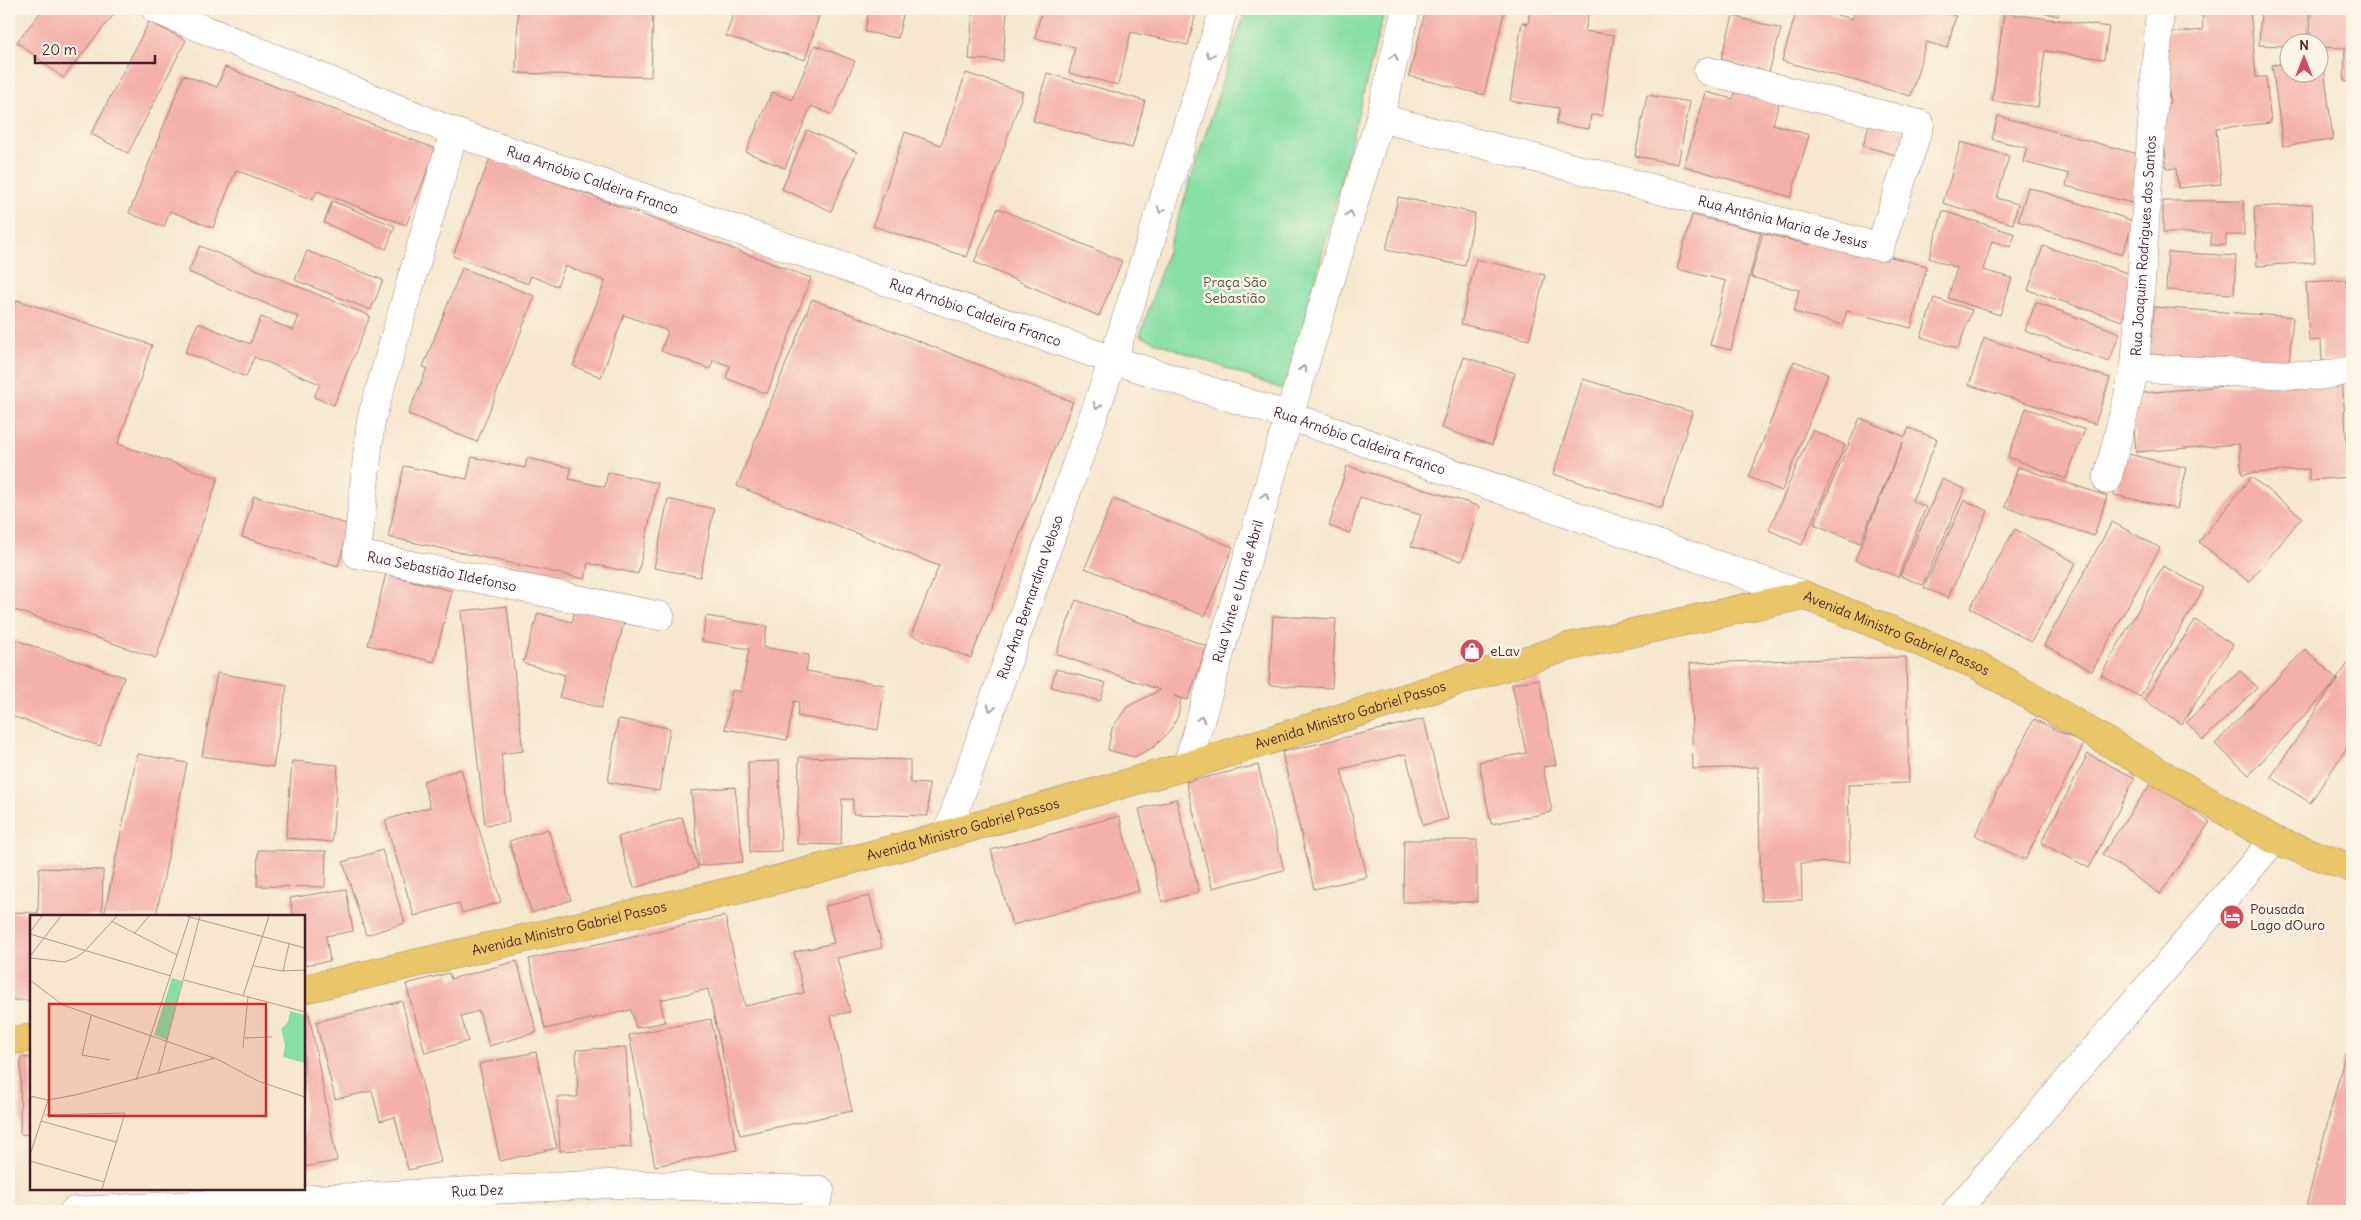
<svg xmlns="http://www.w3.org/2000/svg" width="2361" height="1220" font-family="Delius,sans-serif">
	<rect width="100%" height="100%" fill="#fcf5e5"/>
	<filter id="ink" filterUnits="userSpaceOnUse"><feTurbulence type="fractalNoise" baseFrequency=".02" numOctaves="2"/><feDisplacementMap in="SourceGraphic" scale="10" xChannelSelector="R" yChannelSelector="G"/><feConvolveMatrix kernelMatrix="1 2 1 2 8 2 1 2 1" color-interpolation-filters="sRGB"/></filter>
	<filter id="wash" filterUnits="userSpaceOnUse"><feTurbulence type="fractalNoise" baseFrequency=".0096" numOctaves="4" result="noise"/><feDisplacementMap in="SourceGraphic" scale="20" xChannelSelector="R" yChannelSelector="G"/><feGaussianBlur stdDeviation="1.12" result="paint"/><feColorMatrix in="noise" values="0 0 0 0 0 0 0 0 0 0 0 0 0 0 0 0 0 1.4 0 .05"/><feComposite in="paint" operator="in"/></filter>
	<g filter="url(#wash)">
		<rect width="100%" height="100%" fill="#f6e7ce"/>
		<polygon fill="#87dfa4" stroke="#687f68" points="1246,9 1385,9 1287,391 1140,336"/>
		<g id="blocks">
			<g fill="#f3b1a9">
				<polygon points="43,9 118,9 63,78 17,42"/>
				<polygon points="518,9 653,9 651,77 516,73"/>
				<polygon points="735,9 821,9 805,60 726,36"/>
				<polygon points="869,9 904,9 898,38 865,32"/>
				<polygon points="973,9 1007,9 1003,61 969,59"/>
				<polygon points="1042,9 1197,9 1188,45 1131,32 1118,85 1069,73 1075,47 1035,38"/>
				<polygon points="1426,9 1505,9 1484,95 1409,76"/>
				<polygon points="1530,9 1589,9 1585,31 1614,35 1602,116 1591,115 1589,129 1556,124 1559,108 1510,101 1522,22 1528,24"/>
				<polygon points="1797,9 1815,9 1852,19 1855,9 1877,9 1891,13 1892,9 1928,9 1956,16 1947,48 1926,42 1911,96 1782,61"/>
				<polygon points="2038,9 2060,9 2058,16 2037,11"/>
				<polygon points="2250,9 2256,77 2266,77 2271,123 2216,128 2221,184 2178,188 2176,168 2167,169 2160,104 2170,103 2163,34 2203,30 2202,12"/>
				<polygon points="2261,9 2309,9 2307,42 2288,42 2288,46 2259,45"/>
				<polygon points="2311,9 2352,9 2352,82 2344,81 2345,48 2318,47 2318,42 2310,42"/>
				<polygon points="2004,13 2109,27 2104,59 2045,51 2038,107 1992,101"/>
				<polygon points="1733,16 1781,29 1769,72 1721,59"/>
				<polygon points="149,22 186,40 128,153 91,134"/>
				<polygon points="815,45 855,61 832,115 811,106 785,168 746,152 772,92 792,100"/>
				<polygon points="2318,59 2323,59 2333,140 2283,146 2272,65 2288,63 2288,72 2318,72"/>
				<polygon points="225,67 436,149 406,225 317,191 313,200 236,170 213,228 170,211 164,227 129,213 184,75 217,87"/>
				<polygon points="966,73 1023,92 967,257 873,226 905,132 941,145"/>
				<polygon points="1047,73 1145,101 1132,148 1033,121"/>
				<polygon points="1738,83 1781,96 1773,124 1809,135 1791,197 1684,166 1706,92 1733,99"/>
				<polygon points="1647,95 1690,102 1678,164 1635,156"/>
				<polygon points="1998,116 2145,156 2132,203 2066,186 2069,174 2023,162 2027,148 1992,139"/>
				<polygon points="1870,122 1906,132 1899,156 1863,146"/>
				<polygon points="807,130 857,152 831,211 782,189"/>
				<polygon points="1961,142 2009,156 1997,198 2018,204 2013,224 1943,203"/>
				<polygon points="490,158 811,278 767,394 726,378 730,366 713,360 710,369 661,351 668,331 624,315 601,377 573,366 605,281 565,266 557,286 531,276 528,284 453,256"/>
				<polygon points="2028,187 2134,221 2122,255 2018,221"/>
				<polygon points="1398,197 1475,213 1465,266 1386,250"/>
				<polygon points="332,201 395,226 386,249 324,223"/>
				<polygon points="2163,201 2244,201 2244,235 2226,235 2226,245 2211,245 2211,233 2163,233"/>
				<polygon points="2312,204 2315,262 2257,266 2254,207"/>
				<polygon points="998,208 1122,261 1099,316 974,262"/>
				<polygon points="1943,211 2015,234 2010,247 1992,241 1983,270 2012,278 2000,315 1948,298 1957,268 1929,258"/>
				<polygon points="1692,215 1761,232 1731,350 1710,345 1726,281 1677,269"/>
				<polygon points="1763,233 1810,245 1812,237 1927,266 1911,328 1847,311 1843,325 1794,312 1799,290 1751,277"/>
				<polygon points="200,246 370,316 334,405 314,397 320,384 254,357 246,377 185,352 198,323 250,344 261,317 293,330 299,317 188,272"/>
				<polygon points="2043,246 2137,276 2122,321 2028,290"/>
				<polygon points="307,251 383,280 371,310 295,280"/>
				<polygon points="2168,252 2236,256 2234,294 2166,290"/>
				<polygon points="1476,259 1545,275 1529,340 1461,324"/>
				<polygon points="462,268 535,296 477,442 408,414 427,368 423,367"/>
				<polygon points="2346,280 2347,288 2352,288 2352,359 2322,361 2321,340 2309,341 2306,282"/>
				<polygon points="1934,298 1972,310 1958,349 1921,337"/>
				<polygon points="812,299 1073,402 971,658 911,635 939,566 737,486"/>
				<polygon points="17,300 152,345 118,444 218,478 156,658 9,608 9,322"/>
				<polygon points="2036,302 2120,333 2109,362 2025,331"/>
				<polygon points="2154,307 2293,317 2289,364 2150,354"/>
				<polygon points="1984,338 2110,378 2095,424 1969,385"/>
				<polygon points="1464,357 1515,373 1492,445 1441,428"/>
				<polygon points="1794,361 1828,374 1782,491 1749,477"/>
				<polygon points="2342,376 2349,477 2309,480 2309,469 2242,474 2239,444 2136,452 2131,394"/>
				<polygon points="1583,379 1692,412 1662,508 1553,474"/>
				<polygon points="2026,408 2085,430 2066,479 2008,457"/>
				<polygon points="1860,418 1905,437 1909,428 1937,439 1912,501 1926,507 1898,577 1855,560 1903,442 1860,543 1814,524"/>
				<polygon points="1812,430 1845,445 1802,545 1769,530"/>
				<polygon points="2124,453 2187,468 2177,509 2114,495"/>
				<polygon points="472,457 525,468 527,458 571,468 569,479 605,487 608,472 658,483 638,574 588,563 585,579 388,537 404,466 467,479"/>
				<polygon points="1347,466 1479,506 1462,561 1411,546 1421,515 1360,497 1350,533 1329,526"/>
				<polygon points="2018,467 2107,496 2094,536 2005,507"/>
				<polygon points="2251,477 2302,517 2249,582 2199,542"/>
				<polygon points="1942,479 1965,489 1923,585 1900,576"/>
				<polygon points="254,496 350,525 338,566 242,537"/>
				<polygon points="668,499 714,509 700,577 654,568"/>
				<polygon points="1113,499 1233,547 1205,616 1085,568"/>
				<polygon points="1964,500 1988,511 1948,598 1924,588"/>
				<polygon points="2112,522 2160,548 2092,671 2044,645"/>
				<polygon points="2015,529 2076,563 2031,642 1970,608"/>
				<polygon points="2163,566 2204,588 2140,697 2101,675"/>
				<polygon points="386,574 452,591 434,662 368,645"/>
				<polygon points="1076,600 1207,646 1188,700 1174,696 1181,699 1178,716 1169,732 1154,747 1134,757 1108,750 1112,728 1127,707 1160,690 1056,654"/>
				<polygon points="507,606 523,751 501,754 509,822 485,825 461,611"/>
				<polygon points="576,606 625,619 601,708 559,697 565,675 523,663 538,613 572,622"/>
				<polygon points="706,616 767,626 763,647 809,655 806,671 885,685 878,730 797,716 799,702 794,701 787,740 725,729 732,690 741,692 749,649 702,641"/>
				<polygon points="1273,616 1336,619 1332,688 1269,685"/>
				<polygon points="2195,620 2233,645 2182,724 2144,700"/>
				<polygon points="9,638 124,677 100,746 9,715"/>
				<polygon points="2305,649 2338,680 2249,775 2215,744"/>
				<polygon points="1906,657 1909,783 1848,785 1850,862 1801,863 1802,900 1761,901 1758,767 1693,769 1690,663"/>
				<polygon points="2352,657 2352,740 2310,803 2271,777"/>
				<polygon points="1056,669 1106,683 1100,701 1051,687"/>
				<polygon points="2240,671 2257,688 2203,740 2186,722"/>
				<polygon points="217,673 287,685 273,767 202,756"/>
				<polygon points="1539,679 1556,765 1543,767 1552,812 1491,824 1479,762 1526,753 1512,684"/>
				<polygon points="618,719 670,728 659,791 608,782"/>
				<polygon points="1424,719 1448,819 1423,825 1406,754 1341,769 1367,877 1314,889 1282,752"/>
				<polygon points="2034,719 2084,744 2025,860 1975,835"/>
				<polygon points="137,754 187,763 156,916 104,916"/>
				<polygon points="2088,754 2135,778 2089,868 2041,843"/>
				<polygon points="799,757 910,760 910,783 929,784 928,816 853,814 853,799 842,799 841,845 797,844"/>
				<polygon points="292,761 338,765 332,842 286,838"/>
				<polygon points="779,761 781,851 750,852 748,762"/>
				<polygon points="1258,765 1284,870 1212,888 1186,782"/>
				<polygon points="461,769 501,902 462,913 459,903 414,916 385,820 430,807 423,781"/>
				<polygon points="2152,782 2210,822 2160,894 2102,854"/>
				<polygon points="735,787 743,862 699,866 691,791"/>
				<polygon points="1176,799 1199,892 1162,902 1139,809"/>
				<polygon points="1119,816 1139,891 1012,925 991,850"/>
				<polygon points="682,817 698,868 634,888 618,837"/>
				<polygon points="548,829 571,900 532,913 509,841"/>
				<polygon points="1404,840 1477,840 1477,902 1403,902"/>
				<polygon points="258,850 326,851 325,887 257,886"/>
				<polygon points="382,850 405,923 366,935 343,862"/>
				<polygon points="39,868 103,870 102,916 31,916 31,1000 9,1000 9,912 38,913"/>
				<polygon points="346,889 353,931 326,936 330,961 304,965 304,916 293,916 290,898"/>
				<polygon points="870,896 882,948 837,958 850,1012 831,1016 852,1111 740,1135 708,989 660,1000 665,1022 636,1028 631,1010 545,1029 529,959 725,916 745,1006 804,993 794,952 834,943 825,906"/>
				<polygon points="517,961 537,1032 489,1046 479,1011 461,1016 468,1041 425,1053 406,984 449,973 451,979"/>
				<polygon points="402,1001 441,1162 408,1170 395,1117 380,1121 372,1091 335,1099 316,1022"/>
				<polygon points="309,1014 337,1161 304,1167 304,1015"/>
				<polygon points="711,1019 737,1150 655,1166 629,1035"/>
				<polygon points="626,1047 631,1147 560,1151 557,1097 578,1097 576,1050"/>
				<polygon points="536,1052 557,1148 500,1161 479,1064"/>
				<polygon points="2345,1054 2352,1056 2352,1211 2305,1211"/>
				<polygon points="21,1057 31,1058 31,1135 20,1134"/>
			</g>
		</g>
	</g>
	<g filter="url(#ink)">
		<use href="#blocks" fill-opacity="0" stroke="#a0837c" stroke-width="1"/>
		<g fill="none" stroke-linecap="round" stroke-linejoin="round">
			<defs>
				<g id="minor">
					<path id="s1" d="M155 9 454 132 1113 360 1289 416 1804 595"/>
					<path id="s2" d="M1380 118 1880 247 1920 124 1708 71"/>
					<path id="s3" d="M454 132 371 420 357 554 660 616"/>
					<polyline points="2135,368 2319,376 2352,370"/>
					<path id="s4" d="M2107 480 2135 368 2160 9"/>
					<path id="s5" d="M1187 766 1289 416 1380 118 1406 9"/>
					<path id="s6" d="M947 834 1113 360 1224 9"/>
					<path id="s7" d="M74 1211 609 1184 820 1190 814 1211"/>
					<polyline points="1956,1211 2274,840"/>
				</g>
				<g id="major">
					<path id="s8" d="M304 989 745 888 916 843 1187 766 1568 647 1804 595 1977 665 2274 840 2352 868"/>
					<polyline points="9,1041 31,1038"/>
				</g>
			</defs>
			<use href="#minor" stroke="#a0837c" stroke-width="29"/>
			<use href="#major" stroke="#a0837c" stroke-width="29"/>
			<use href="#minor" stroke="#fff" stroke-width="28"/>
			<use href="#major" stroke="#e9c769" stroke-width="28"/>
		</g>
		<defs><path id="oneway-chevron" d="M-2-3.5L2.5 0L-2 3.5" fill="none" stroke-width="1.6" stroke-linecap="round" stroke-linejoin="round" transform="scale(1.25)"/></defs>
		<g stroke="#ae9aa0">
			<use href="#oneway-chevron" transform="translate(1210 55) rotate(108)"/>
			<use href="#oneway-chevron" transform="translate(1394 57) rotate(-76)"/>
			<use href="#oneway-chevron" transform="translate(1161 210) rotate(108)"/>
			<use href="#oneway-chevron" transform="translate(1350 214) rotate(-73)"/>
			<use href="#oneway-chevron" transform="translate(1303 369) rotate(-73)"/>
			<use href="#oneway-chevron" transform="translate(1097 406) rotate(109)"/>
			<use href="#oneway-chevron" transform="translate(1265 496) rotate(-74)"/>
			<use href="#oneway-chevron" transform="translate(991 708) rotate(109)"/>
			<use href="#oneway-chevron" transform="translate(1201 719) rotate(-74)"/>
		</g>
	</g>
	<defs>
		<symbol id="shop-disc" viewBox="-11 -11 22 22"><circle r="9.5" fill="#d1495b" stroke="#fcf5e5"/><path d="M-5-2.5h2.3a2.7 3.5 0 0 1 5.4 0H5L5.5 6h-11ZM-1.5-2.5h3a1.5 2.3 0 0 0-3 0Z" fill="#fff"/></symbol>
		<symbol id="hotel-disc" viewBox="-11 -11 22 22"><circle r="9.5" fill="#d1495b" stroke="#fcf5e5"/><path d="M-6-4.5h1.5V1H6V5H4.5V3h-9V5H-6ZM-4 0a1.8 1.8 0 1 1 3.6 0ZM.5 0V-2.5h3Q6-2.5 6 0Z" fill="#fff"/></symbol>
	</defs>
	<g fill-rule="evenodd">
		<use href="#shop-disc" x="1458" y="637" width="28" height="28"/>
		<use href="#hotel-disc" x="2218" y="903" width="28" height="28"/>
	</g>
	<g text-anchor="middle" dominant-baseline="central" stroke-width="5" stroke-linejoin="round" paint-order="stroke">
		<g font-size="14" fill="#4a1f2b" stroke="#fcf5e5">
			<text stroke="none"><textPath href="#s1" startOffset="470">Rua Arnóbio Caldeira Franco</textPath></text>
			<text stroke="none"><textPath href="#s2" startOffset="416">Rua Antônia Maria de Jesus</textPath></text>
			<text stroke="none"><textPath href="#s4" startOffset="238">Rua Joaquim Rodrigues dos Santos</textPath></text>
			<text stroke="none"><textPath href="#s1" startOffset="875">Rua Arnóbio Caldeira Franco</textPath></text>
			<text stroke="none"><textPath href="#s1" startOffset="1280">Rua Arnóbio Caldeira Franco</textPath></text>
			<text stroke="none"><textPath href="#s3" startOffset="521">Rua Sebastião Ildefonso</textPath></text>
			<text stroke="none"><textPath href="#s5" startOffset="182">Rua Vinte e Um de Abril</textPath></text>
			<text stroke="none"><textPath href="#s6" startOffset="251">Rua Ana Bernardina Veloso</textPath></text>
			<text stroke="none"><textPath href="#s8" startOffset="1652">Avenida Ministro Gabriel Passos</textPath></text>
			<text stroke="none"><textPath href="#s8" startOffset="1082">Avenida Ministro Gabriel Passos</textPath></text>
			<text stroke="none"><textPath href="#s8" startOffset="678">Avenida Ministro Gabriel Passos</textPath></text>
			<text stroke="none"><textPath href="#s8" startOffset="272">Avenida Ministro Gabriel Passos</textPath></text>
			<text stroke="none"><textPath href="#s7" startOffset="404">Rua Dez</textPath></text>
		</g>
		<g font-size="14" fill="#594f49" stroke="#fcf5e5">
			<text x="1235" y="282">Praça São<tspan x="1235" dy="16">Sebastião</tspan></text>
		</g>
		<g font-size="14" fill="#4a1f2b" stroke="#fcf5e5" text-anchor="start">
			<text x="1490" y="651">eLav</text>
			<text x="2250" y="909">Pousada<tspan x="2250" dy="16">Lago dOuro</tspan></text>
		</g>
	</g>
	<g transform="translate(30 915)">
		<rect width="275" height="275" fill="#f6e7ce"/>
		<path d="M142 63 152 66 137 125 124 120ZM260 96 275 100V148L253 142 255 130 251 114 258 107Z" fill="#87dfa4"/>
		<path fill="none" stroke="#b1978d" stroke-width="1" d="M156 1 275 33M81 6 147 40M0 17 12 1M0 19 141 61M104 19 119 1M0 41 31 1M0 43 35 47 45 43 54 37 87 1M224 51 253 56 275 55M253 56 259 29M0 65 33 90 184 143M154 65 275 97M213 81 239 1M61 101 52 140 80 145M215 123 242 122M213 133 218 82M128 159 170 1M106 165 160 1M0 181 18 185 45 180 185 143 228 166 275 182M15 200 95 198 72 274M11 206 86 227M0 240 18 185M0 246 74 267"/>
		<path fill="#d62828" fill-opacity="0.15" stroke="#d62828" stroke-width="2.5" d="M19 89H236V201H19Z"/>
		<rect width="275" height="275" fill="none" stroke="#4a1f2b" stroke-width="2.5"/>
	</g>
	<rect width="2361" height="1220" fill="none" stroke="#fcf5e5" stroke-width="30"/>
	<g transform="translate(2304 58)"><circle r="24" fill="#fcf5e5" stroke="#b59f9b"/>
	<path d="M0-4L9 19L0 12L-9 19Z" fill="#d1495b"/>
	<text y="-8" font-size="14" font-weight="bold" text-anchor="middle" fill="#4a1f2b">N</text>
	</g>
	<path d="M35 55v8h120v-8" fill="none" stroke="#4a1f2b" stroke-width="2.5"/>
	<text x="42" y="55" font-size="15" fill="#4a1f2b" stroke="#fcf5e5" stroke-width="4" paint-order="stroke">20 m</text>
</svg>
